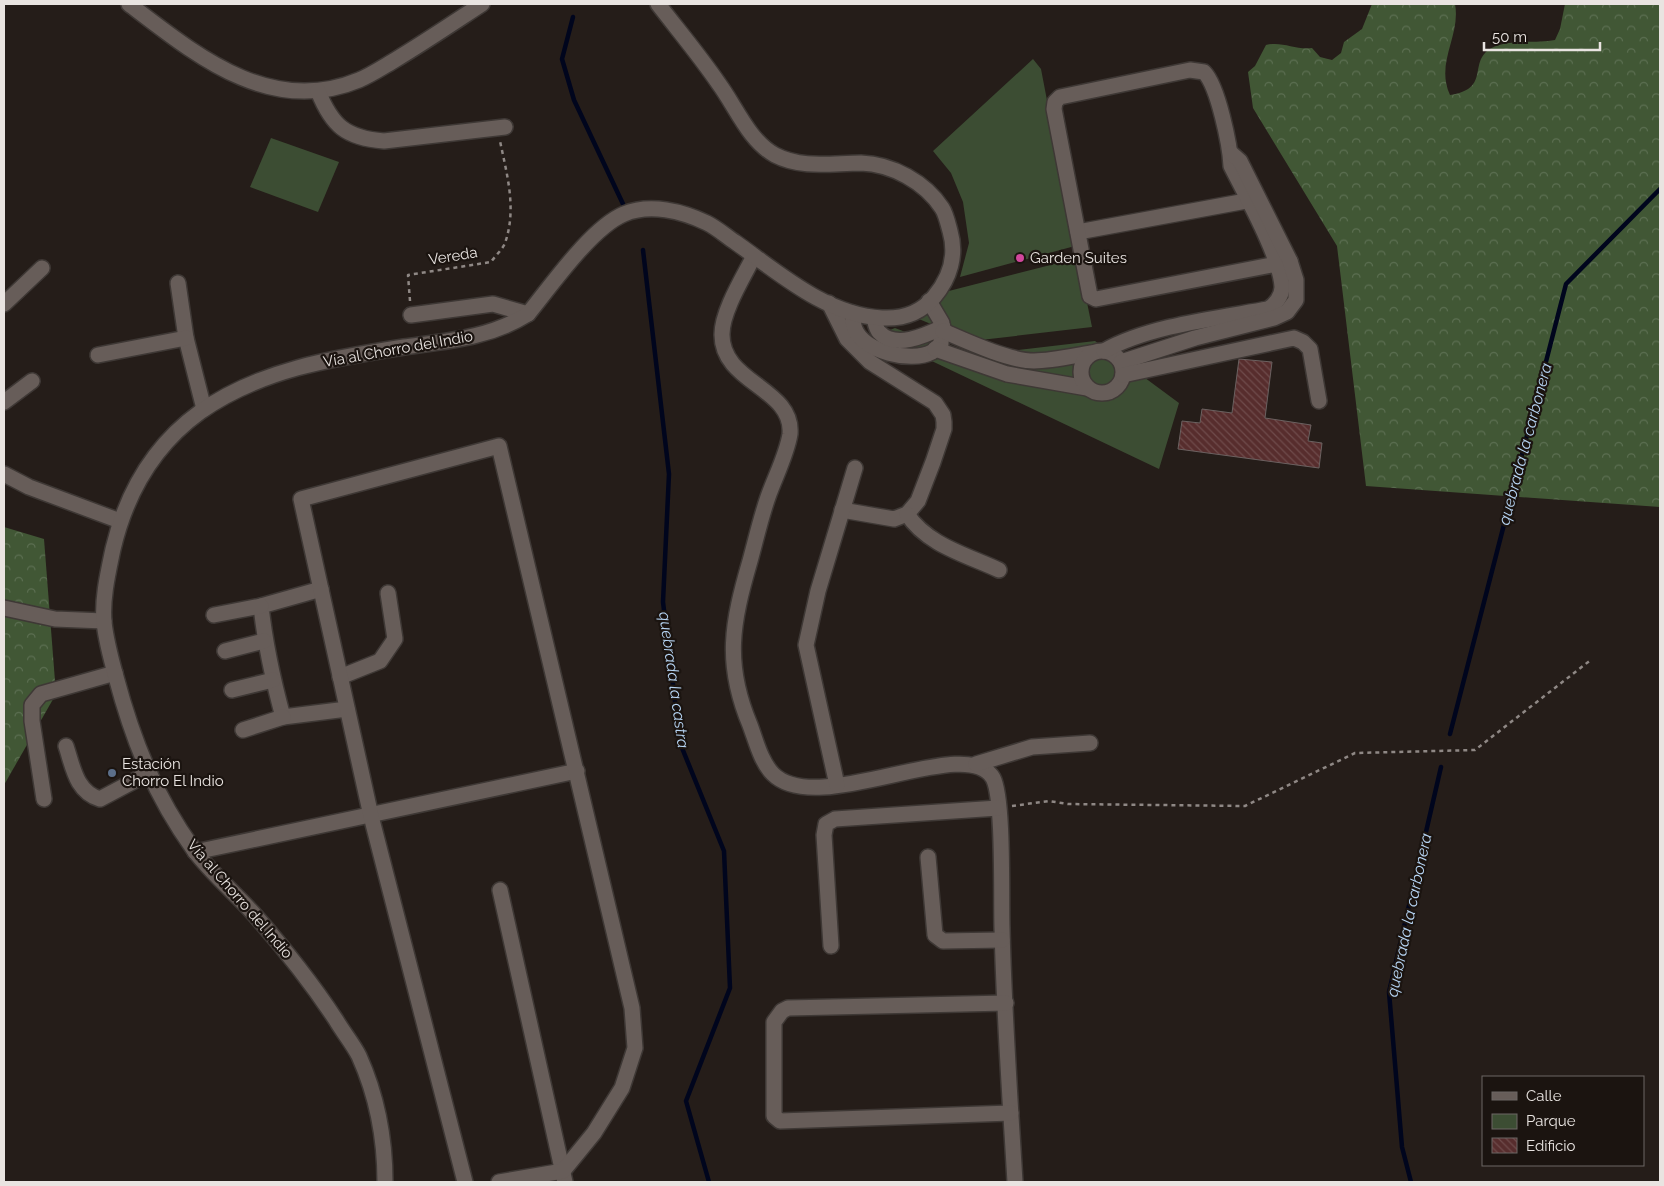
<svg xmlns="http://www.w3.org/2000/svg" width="1664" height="1186" font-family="Raleway,sans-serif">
	<defs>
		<pattern id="forest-crowns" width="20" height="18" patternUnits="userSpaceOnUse" patternTransform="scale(1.25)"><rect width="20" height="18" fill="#415735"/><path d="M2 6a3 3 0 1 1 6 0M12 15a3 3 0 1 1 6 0" fill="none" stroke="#5c6f52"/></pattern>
		<pattern id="building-back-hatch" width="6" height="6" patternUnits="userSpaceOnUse" patternTransform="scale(1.25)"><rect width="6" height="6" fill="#572d2d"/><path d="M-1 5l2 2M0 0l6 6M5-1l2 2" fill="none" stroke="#6f4b4b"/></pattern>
	</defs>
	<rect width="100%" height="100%" fill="#251d19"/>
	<g fill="url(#forest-crowns)">
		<path d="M1372 4H1455C1461 36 1435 63 1450 95 1489 89 1470 66 1487 51 1502 38 1535 44 1555 40L1560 29 1565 4H1660V507L1366 486 1337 246 1253 108 1248 72 1255 66 1266 45C1282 41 1295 50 1312 48L1320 57 1332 60 1341 53 1344 42 1362 29Z"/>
		<polygon points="4,527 44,539 56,694 4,785"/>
	</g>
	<g fill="#3c4d33">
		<polygon points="1033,59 1041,69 1075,246 960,277 969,243 963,202 951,173 933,151"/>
		<polygon points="271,138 339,162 318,212 250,187"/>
		<polygon points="1078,258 1092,327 972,341 914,317 941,293"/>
		<polygon points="895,328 968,356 1095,341 1179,403 1159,469 877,335"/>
	</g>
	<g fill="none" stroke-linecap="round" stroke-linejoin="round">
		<g stroke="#00051d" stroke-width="4.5">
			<polyline points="573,17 562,59 574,100 623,204"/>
			<polyline points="643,250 669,474 663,602 680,743 724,851 730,988 686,1101 709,1182"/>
			<polyline points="1450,734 1566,284 1660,189"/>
			<polyline points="1411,1182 1402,1147 1389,992 1441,767"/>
		</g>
	</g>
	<polygon fill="url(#building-back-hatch)" stroke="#6b6160" points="1239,359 1272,362 1265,418 1311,425 1308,441 1322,443 1319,468 1178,449 1182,421 1200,423 1202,409 1232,413"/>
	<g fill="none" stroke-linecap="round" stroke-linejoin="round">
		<defs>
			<g id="minor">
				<path d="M129 4C196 55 270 117 359 80 371 75 383 67 395 60 425 42 453 23 482 4"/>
				<path d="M318 91C332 126 346 138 384 141L505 127"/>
				<polyline points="1078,232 1257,199"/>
				<path d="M754 256C744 276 722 311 722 334 721 383 794 388 790 434 787 454 775 477 768 497 761 517 756 539 750 561 732 623 724 663 750 725 756 741 761 762 773 774 818 819 967 732 993 778 1004 798 1001 900 1002 928 1004 1013 1010 1098 1015 1182"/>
				<polyline points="178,283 186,338 204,409"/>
				<polyline points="829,303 847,339 870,362 935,403 943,415 944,422 944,429 933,462 918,501 907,514 894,519 842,510"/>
				<polyline points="4,304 42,268"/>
				<path d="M852 313C853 318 853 324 855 329 864 352 911 363 932 352 935 350 938 346 941 344L942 323 929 301"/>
				<polyline points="411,315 493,304 528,314"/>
				<path d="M874 318C875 322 876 329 879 332 895 350 926 335 943 327"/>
				<path d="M943 331C966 341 1009 361 1034 361 1052 361 1073 356 1091 353"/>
				<polyline points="935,349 1007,374 1087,388"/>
				<circle cx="1102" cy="372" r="21"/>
				<path d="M1104 351C1148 326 1218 318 1268 309 1275 305 1282 296 1282 287 1281 258 1245 194 1231 166 1230 145 1218 86 1204 72L1190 70 1060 97 1055 102 1054 109 1090 296 1096 299 1277 264 1290 261"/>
				<polyline points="98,355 186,338"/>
				<polyline points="1121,362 1195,338 1274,318 1287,312 1296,300 1296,280 1290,261 1240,161 1231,153"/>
				<polyline points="1123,375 1294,338 1303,342 1310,349 1319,401"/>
				<polyline points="4,402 32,381"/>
				<polyline points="4,474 29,487 120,521"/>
				<path d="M907 514C927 545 967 555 999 570"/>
				<path d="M321 589 261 606C265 644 273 680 283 717L347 709"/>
				<polyline points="4,608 55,619 104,621"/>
				<polyline points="214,615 261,606"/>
				<polyline points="225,651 264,641"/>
				<polyline points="340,677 380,661 395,639 388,593"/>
				<polyline points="232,690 273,680"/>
				<polyline points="243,730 283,717"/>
				<path d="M66 746C73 767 76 792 100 799L149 773"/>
				<polyline points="976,764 1032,747 1090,743"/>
				<polyline points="837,785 806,645 818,591 855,468"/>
				<polyline points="44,799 32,721 32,705 41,694 115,673"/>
				<polyline points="195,852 577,771"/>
				<polyline points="928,857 935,935 943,941 1002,940"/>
				<polyline points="500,890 565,1182"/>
				<polyline points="831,946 824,835 826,824 835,819 998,808"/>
				<polyline points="1006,1003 788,1008 782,1011 774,1022 774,1116 780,1121 1011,1113"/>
				<path d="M385 1182C385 1139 377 1096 359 1056 353 1044 343 1032 336 1020 311 982 283 947 253 913 234 892 210 872 194 850 155 796 133 741 116 677 111 659 106 641 104 622 102 598 108 573 113 549 126 494 153 446 200 412 259 370 333 358 404 347 447 341 490 338 528 314 551 286 591 228 624 214 650 203 682 211 707 223 717 228 726 236 735 242 779 273 826 315 882 318 902 319 921 313 934 297 950 278 957 255 950 231 948 224 946 214 942 208 925 182 892 164 861 163 832 163 802 169 775 155 749 141 736 107 719 84 700 56 678 30 658 4"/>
				<polyline points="465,1182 371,816 301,499 499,446 632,1008 635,1048 622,1088 594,1133 563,1171 499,1182"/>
			</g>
		</defs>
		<use href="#minor" stroke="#3e3835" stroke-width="18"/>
		<g stroke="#8f8885" stroke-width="2.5" stroke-dasharray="4 4" stroke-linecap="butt">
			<path d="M410 301 408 275 491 262C495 256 503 249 505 243 517 209 507 175 500 141"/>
			<polyline points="1012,806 1049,801 1068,804 1245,806 1355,753 1475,750 1592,659"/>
		</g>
		<use href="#minor" stroke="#675d59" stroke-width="15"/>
	</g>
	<circle fill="#d1479c" stroke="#1b1410" stroke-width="2" cx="1020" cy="258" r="5"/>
	<circle fill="#5c6f8a" stroke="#1b1410" stroke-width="2" cx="112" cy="773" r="5"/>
	<g text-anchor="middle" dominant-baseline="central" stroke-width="4.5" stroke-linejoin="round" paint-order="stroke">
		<g font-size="15" fill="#e9e4e1" stroke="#1b1410">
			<text transform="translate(453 256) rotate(-9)">Vereda</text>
			<text transform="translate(398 349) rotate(-10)">Vía al Chorro del Indio</text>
			<text transform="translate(240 899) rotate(49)">Vía al Chorro del Indio</text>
		</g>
		<g font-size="15" fill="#e9e4e1" stroke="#1b1410" text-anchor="start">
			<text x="1030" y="258">Garden Suites</text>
			<text x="122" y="764">Estación<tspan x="122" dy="17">Chorro El Indio</tspan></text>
		</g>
		<g font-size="16" font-style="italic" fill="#b7d5f4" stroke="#1b1410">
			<text transform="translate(1525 444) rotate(-75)">quebrada la carbonera</text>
			<text transform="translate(674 680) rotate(82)">quebrada la castra</text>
			<text transform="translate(1409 915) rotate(-78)">quebrada la carbonera</text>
		</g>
	</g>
	<rect width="1664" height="1186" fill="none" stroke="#e9e4e1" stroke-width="10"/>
	<rect x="1482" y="1076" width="162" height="90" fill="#1b1410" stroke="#6d6764"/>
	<rect x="1492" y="1092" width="25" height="8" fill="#675d59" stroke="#6d6764"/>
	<text x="1526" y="1101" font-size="15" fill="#e9e4e1">Calle</text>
	<rect x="1492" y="1114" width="25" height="15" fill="#3c4d33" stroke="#6d6764"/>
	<text x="1526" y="1126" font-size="15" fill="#e9e4e1">Parque</text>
	<rect x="1492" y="1138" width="25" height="15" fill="url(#building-back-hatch)" stroke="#6d6764"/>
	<text x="1526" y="1151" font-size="15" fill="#e9e4e1">Edificio</text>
	<path d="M1484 42v8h116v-8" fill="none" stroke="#e9e4e1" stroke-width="2.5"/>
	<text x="1492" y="42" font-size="15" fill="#e9e4e1" stroke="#1b1410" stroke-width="4" paint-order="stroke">50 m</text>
</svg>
